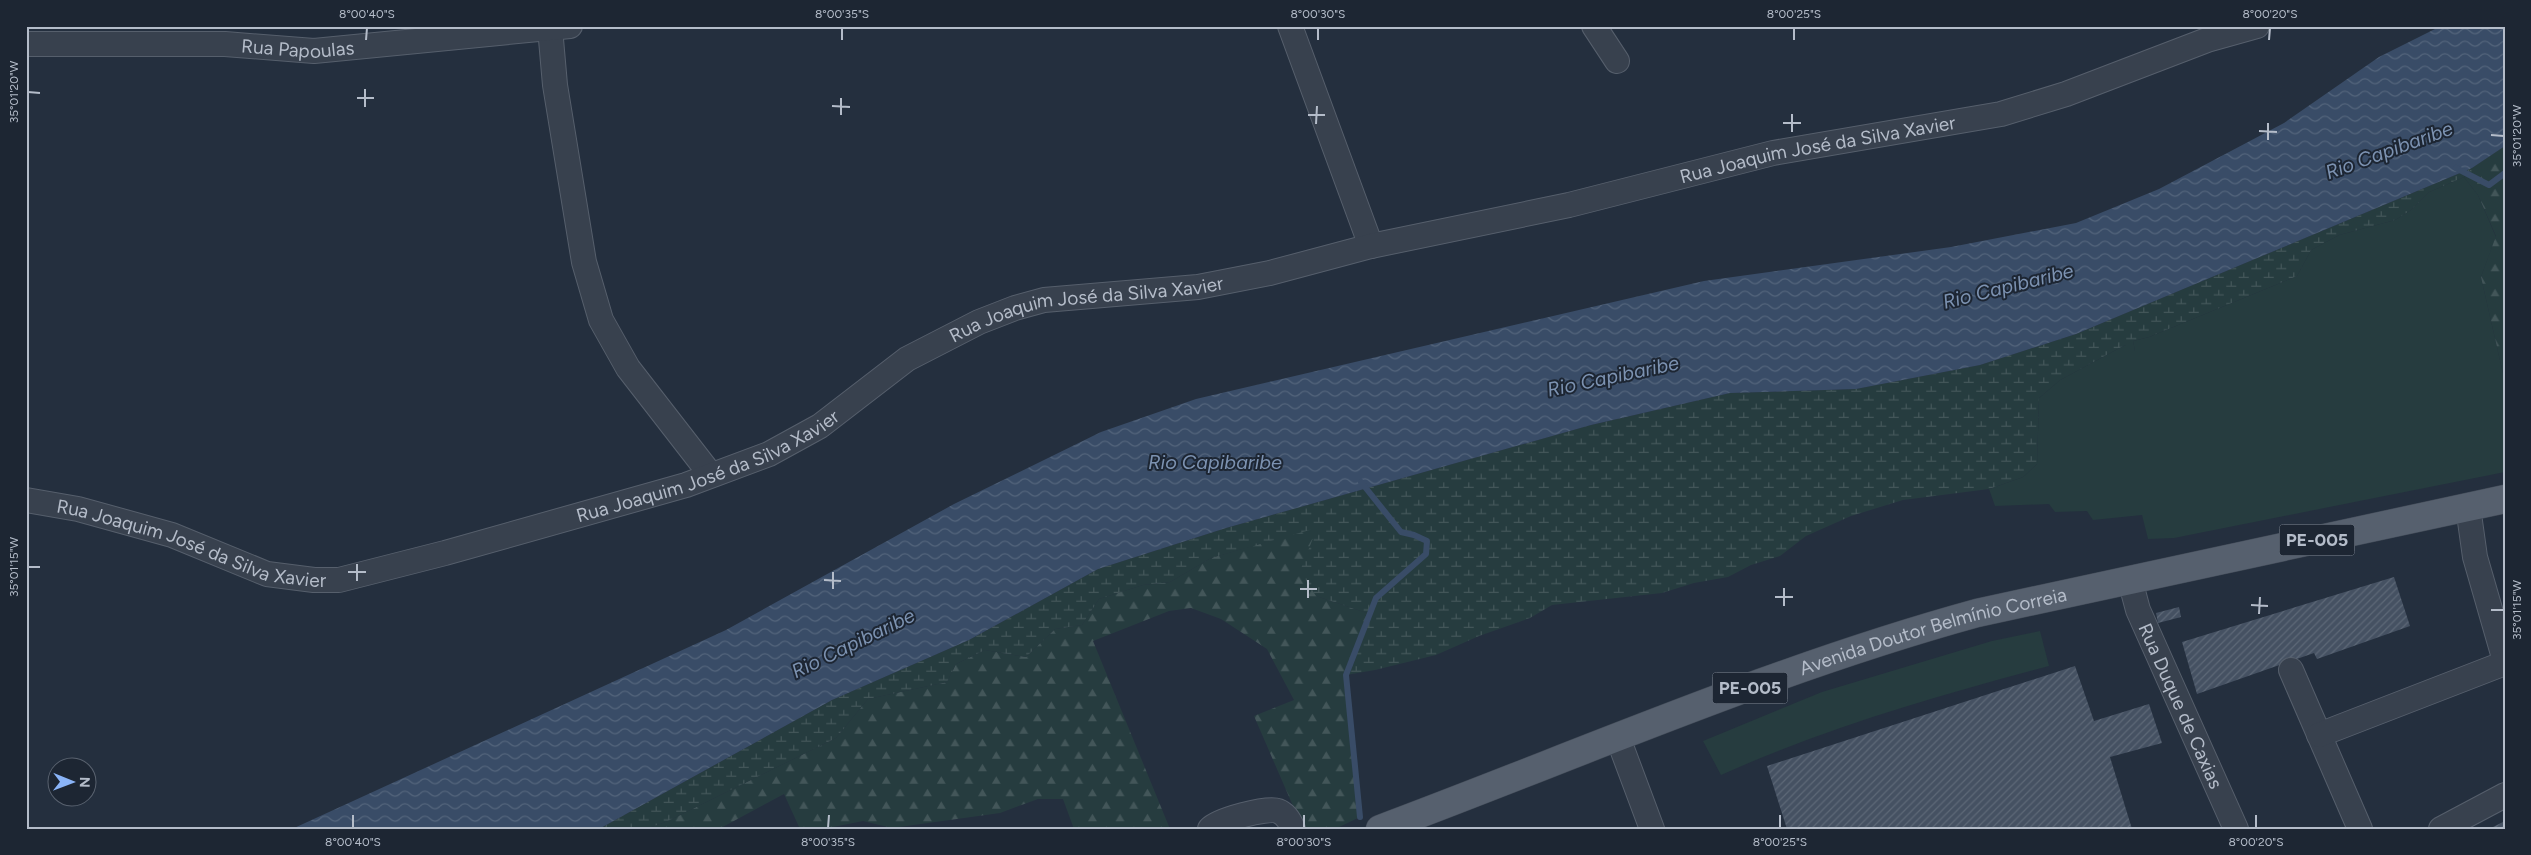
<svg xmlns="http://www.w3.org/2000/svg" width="2531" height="855" font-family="Figtree,sans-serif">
	<defs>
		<pattern id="forest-firs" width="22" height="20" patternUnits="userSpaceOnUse" patternTransform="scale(1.25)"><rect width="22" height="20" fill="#263c3f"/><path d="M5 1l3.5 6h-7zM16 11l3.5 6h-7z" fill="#435659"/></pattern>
		<pattern id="wetland-marsh" width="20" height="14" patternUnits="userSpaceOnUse" patternTransform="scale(1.25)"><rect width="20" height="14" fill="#263c3f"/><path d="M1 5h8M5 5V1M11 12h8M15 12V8" fill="none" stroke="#435659"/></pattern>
		<pattern id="water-waves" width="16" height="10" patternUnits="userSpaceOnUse" patternTransform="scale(1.25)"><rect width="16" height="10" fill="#394c67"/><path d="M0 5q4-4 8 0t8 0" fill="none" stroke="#53647b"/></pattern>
		<pattern id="building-hatch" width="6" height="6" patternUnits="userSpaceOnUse" patternTransform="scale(1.25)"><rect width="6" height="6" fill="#455162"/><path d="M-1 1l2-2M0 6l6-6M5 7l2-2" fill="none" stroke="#5d6877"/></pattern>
	</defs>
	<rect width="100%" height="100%" fill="#242f3e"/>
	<g fill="#263c3f">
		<polygon points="2464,177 2478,195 2496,237 2481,277 2505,382 2505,472 2174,538 2148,539 2142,515 2093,520 2087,511 2055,512 2049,504 1995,506 1989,489 2023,477 2037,464 2039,398 2060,380 2125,345 2135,351 2133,341 2149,337 2297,276 2311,250 2339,235 2395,220 2411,210 2429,192"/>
		<path d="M2040 631 2049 666C1936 696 1828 727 1721 775L1703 741 1822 692 1992 641Z"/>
	</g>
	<g fill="url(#forest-firs)">
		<polygon points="2505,146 2505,382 2481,277 2496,236 2478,195 2464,177 2472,168"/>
		<polygon points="1317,527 1316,596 1370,614 1346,675 1360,817 1335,829 1303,829 1254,716 1294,700 1267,649 1221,619 1191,608 1169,611 1093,641 1170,829 1074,829 1063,799 1038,799 1000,813 892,828 863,821 823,829 800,829 784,794 719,829 646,829 668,821 836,738 868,699 947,682 956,664 985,650 1026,657 1055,629 1082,625 1099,599 1143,585 1170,582 1211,558"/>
	</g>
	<polygon fill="url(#wetland-marsh)" points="2472,168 2464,177 2429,192 2411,210 2395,220 2339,235 2311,250 2297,276 2149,337 2133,341 2135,351 2129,350 2125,345 2060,380 2039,398 2037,464 2023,477 1989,489 1903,500 1851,516 1806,536 1780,556 1751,565 1728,577 1694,583 1662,593 1552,605 1530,618 1479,636 1436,655 1375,670 1346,675 1370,614 1316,596 1300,571 1317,528 1211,558 1170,582 1143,585 1099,599 1082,625 1055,629 1026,657 985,650 956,664 947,682 868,699 836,738 668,821 646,829 599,829 832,700 969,640 1098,569 1226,528 1591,425 1730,393 1856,389 1980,365 2076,334"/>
	<polygon fill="url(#water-waves)" points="2441,26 2505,26 2505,146 2472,168 2076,334 1980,365 1856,389 1730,393 1591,425 1226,528 1098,569 969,640 832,700 599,829 292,829 726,630 954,504 1101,432 1196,399 1704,281 1951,247 2076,223 2159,189 2284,123 2379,57"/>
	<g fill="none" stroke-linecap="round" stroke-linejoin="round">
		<g stroke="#394c67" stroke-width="6">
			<polyline points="2456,168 2489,185 2505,173"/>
			<polyline points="1360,817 1346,675 1376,598 1426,554 1427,541 1414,535 1401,532 1361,482"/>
		</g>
	</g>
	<g fill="url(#building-hatch)">
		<polygon points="2394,577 2410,626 2317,659 2314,653 2197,694 2182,642"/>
		<polygon points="2179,607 2181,617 2158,623 2156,613"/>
		<polygon points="2075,666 2094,721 2149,704 2162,743 2110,757 2132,829 1787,829 1767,766"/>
		<polygon points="2505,821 2505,829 2489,829"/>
	</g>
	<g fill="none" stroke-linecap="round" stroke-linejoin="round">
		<defs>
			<g id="minor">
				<polyline points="1290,26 1371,246"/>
				<polyline points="1594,26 1617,61"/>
				<polyline points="550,28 555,85 584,262 601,320 628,368 711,475"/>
				<path id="s1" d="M26 44H225L314 51 570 26"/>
				<path id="s2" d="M26 500 78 509 172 535 267 574 314 580H339L445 553 686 485 769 454 820 426 907 359 979 322 1015 308 1044 300 1198 287 1270 273 1371 246 1569 205 1773 153 2001 114 2066 94 2207 40 2257 26"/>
				<polyline points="2468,507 2475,557 2505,661"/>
				<path id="s3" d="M2130 580 2138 610 2236 829"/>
				<polyline points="2291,670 2360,829"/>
				<polyline points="2319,735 2505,663"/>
				<polyline points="1618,738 1652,829"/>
				<path d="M1210 829C1218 820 1267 807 1278 811 1286 814 1290 821 1293 829"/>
				<polyline points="2441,829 2505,795"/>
			</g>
			<g id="major">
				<path id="s4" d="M1380 829C1578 755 1773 669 1977 613L2505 499"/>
			</g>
		</defs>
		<use href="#minor" stroke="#565f6c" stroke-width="26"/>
		<use href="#major" stroke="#414a57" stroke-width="29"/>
		<use href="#minor" stroke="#38414e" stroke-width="24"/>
		<use href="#major" stroke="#56606e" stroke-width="28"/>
	</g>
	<path fill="none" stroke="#b4bcc9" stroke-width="2" d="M366 40 367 28M842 40V28M1318 40V28M1794 40V28M2269 40 2270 28M28 92 40 93M357 98H374M832 106 850 107M365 107V89M841 115V98M1308 115H1325M1783 123H1801M1316 124 1317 106M2259 131 2277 132M1792 132V114M2491 135 2504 136M2268 140V123M28 567H40M348 572H366M824 580 841 581M357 581V564M833 589V572M1300 589H1317M1775 597H1793M1308 598V580M2251 605 2268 606M1784 606V588M2491 610H2504M2259 614 2260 597M353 828V815M828 828 829 815M1304 828V815M1780 828V815M2256 828V815"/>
	<g text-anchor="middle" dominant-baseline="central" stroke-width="4" stroke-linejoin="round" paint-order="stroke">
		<g fill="#1d2633" stroke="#878f9c" stroke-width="1">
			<rect x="2279.5" y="524.5" width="75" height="31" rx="4"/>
			<rect x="1712.5" y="672.5" width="75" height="31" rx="4"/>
		</g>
		<g font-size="18" font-weight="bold" fill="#b4bcc9">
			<text x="2317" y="540">PE-005</text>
			<text x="1750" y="688">PE-005</text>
		</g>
		<g font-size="19" fill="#b4bcc9" stroke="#1d2633">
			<text stroke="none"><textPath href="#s1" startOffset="272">Rua Papoulas</textPath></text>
			<text stroke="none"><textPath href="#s2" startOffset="1881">Rua Joaquim José da Silva Xavier</textPath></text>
			<text stroke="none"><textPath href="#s2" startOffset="1131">Rua Joaquim José da Silva Xavier</textPath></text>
			<text stroke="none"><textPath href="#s2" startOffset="712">Rua Joaquim José da Silva Xavier</textPath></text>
			<text stroke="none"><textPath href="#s2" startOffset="172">Rua Joaquim José da Silva Xavier</textPath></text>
			<text stroke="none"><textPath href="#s4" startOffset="588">Avenida Doutor Belmínio Correia</textPath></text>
			<text stroke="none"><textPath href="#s3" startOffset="136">Rua Duque de Caxias</textPath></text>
		</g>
		<g font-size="20" font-style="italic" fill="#7c92b1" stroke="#1d2633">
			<text transform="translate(2389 150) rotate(-20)">Rio Capibaribe</text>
			<text transform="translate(2008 286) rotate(-14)">Rio Capibaribe</text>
			<text transform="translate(1613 376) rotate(-12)">Rio Capibaribe</text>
			<text x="1215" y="462">Rio Capibaribe</text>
			<text transform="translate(853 643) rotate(-26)">Rio Capibaribe</text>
		</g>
	</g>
	<rect width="2531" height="855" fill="none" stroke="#1d2633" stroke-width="55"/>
	<g transform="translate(72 782) rotate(91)"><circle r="24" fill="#1d2633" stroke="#59626f"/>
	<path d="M0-4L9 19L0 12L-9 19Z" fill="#8ab4f8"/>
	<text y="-8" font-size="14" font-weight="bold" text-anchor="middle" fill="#b4bcc9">N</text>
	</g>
	<rect x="28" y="28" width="2476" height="800" fill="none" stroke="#b4bcc9" stroke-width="2"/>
	<g font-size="12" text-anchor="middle" fill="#b4bcc9">
		<text x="367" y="18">8°00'40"S</text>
		<text x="842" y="18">8°00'35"S</text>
		<text x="1318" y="18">8°00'30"S</text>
		<text x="1794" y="18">8°00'25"S</text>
		<text x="2270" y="18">8°00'20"S</text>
		<text transform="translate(14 92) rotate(-90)" y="4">35°01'20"W</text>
		<text transform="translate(2517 136) rotate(-90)" y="4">35°01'20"W</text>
		<text transform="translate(14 567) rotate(-90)" y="4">35°01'15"W</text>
		<text transform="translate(2517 610) rotate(-90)" y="4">35°01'15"W</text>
		<text x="353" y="846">8°00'40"S</text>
		<text x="828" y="846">8°00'35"S</text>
		<text x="1304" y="846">8°00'30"S</text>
		<text x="1780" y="846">8°00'25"S</text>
		<text x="2256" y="846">8°00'20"S</text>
	</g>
</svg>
